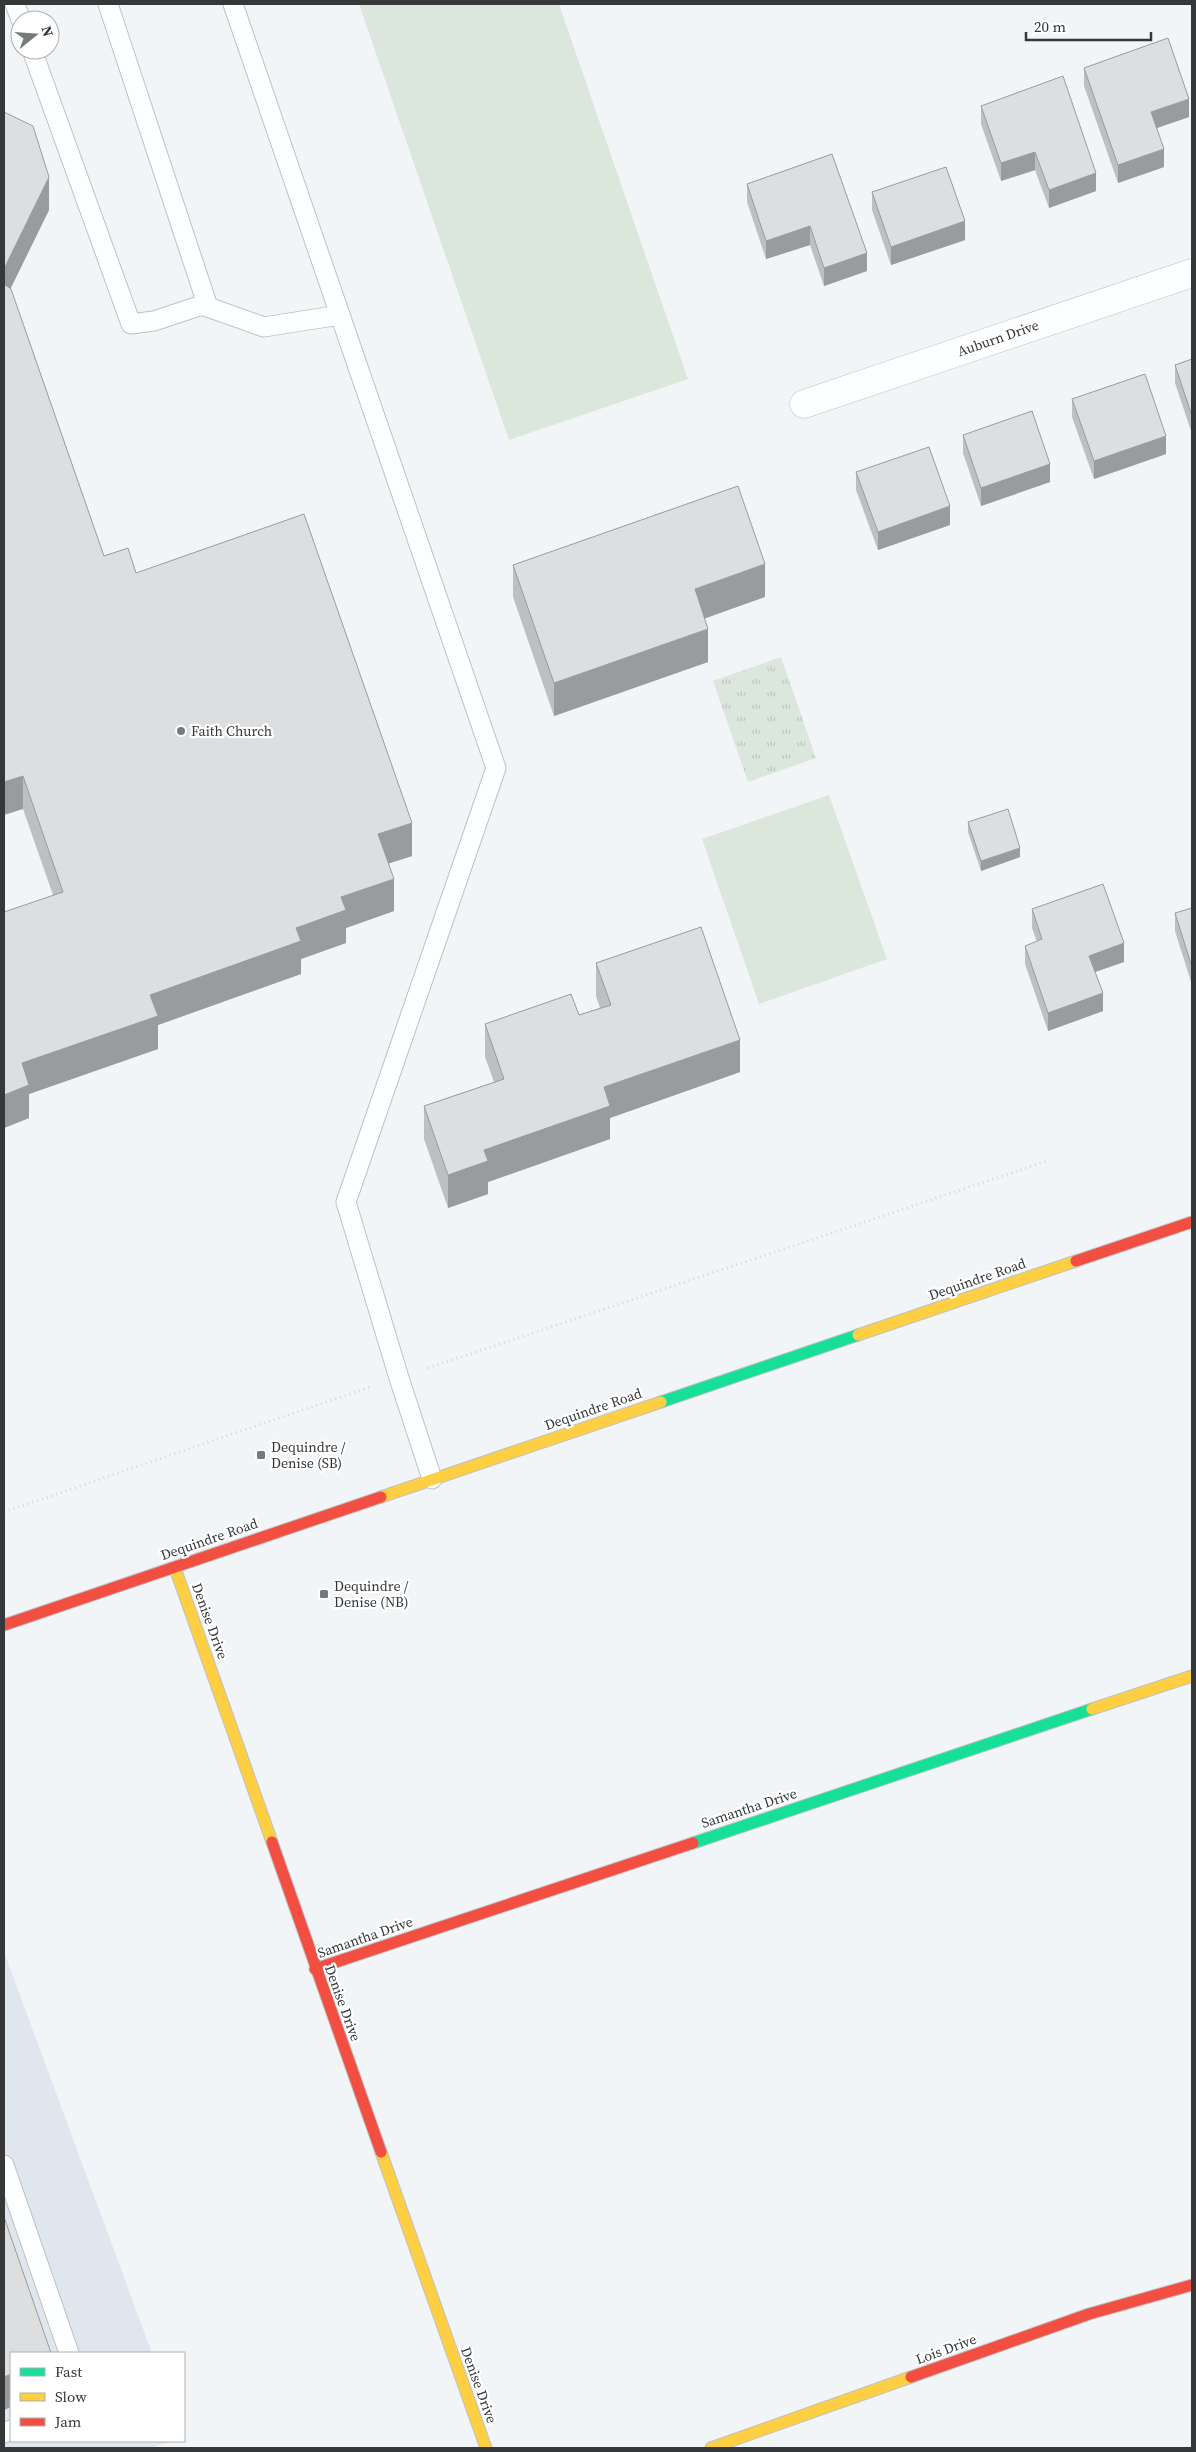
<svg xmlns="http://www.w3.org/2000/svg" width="1196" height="2452" font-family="'Source Serif 4',serif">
	<defs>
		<pattern id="grass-tufts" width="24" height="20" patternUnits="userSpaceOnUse" patternTransform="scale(1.25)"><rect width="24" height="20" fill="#dce7dc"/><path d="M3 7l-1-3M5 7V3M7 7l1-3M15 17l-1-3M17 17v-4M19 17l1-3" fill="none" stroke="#bdc7be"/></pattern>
	</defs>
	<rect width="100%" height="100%" fill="#f2f5f8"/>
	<polygon fill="#dfe6ed" points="4,1952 152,2353 11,2353 11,2441 172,2441 150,2448 4,2448"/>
	<polygon fill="url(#grass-tufts)" points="781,657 816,758 748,782 713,681"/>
	<g fill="#dce7dc">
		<polygon points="359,4 559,4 688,379 509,440"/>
		<polygon points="829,795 887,959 759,1004 702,839"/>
	</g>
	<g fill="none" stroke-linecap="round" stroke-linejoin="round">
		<defs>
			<g id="lane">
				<polyline points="15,4 21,20"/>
				<polyline points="108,4 208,307"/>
				<polyline points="233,4 496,768 346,1202 399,1378 432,1479"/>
				<polyline points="32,50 131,324 154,321 202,305 264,327 340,315"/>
				<polyline points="4,2165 69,2353"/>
				<polyline points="4,2433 11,2430"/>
			</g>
			<polyline id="street" points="804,404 1192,273"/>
			<g id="fast">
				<polyline points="661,1402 858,1335"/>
				<polyline points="693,1843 1092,1709"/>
			</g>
			<g id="slow">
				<polyline points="858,1335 1076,1261"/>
				<polyline points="381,1497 661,1402"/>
				<polyline points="175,1568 272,1842"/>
				<polyline points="1092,1709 1192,1676"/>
				<polyline points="381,2152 486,2448"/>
				<polyline points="711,2448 911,2377"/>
			</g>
			<g id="jam">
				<polyline points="1076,1261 1192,1222"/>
				<polyline points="4,1625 381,1497"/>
				<polyline points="272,1842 381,2152"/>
				<polyline points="315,1969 693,1843"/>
				<polyline points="911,2377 1089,2314 1192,2285"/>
			</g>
		</defs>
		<use href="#lane" stroke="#bfc1c3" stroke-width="21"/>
		<use href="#street" stroke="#bfc1c3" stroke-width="29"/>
		<use href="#fast" stroke="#bfc1c3" stroke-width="13"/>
		<use href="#slow" stroke="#bfc1c3" stroke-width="13"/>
		<use href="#jam" stroke="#bfc1c3" stroke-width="13"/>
		<g stroke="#d5d5d7" stroke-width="3" stroke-dasharray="1 4" stroke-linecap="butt">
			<polyline points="428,1368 1047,1161"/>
			<polyline points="4,1512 370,1387"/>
		</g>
		<use href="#lane" stroke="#fdfefe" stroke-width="19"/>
		<use href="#street" stroke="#fdfefe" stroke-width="28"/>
		<use href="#fast" stroke="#16e098" stroke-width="11"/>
		<use href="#slow" stroke="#ffcf43" stroke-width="11"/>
		<use href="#jam" stroke="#f24e42" stroke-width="11"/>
	</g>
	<g fill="#bdbfc1">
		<polygon points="1084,68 1189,117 1157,128 1164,167 1118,183 1084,86"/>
		<polygon points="981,106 1096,191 1049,208 1035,170 1001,181 981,124"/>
		<polygon points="4,112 49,210 10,289 104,556 136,573 412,856 389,863 394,911 346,928 346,943 301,959 301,974 158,1025 158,1049 29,1094 29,1118 4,1128 53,895 23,809"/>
		<polygon points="832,154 867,271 824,286 810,245 766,259 747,202 747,184"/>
		<polygon points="872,192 965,240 891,265 872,210"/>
		<polygon points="1192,359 1192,434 1175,383 1175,365"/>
		<polygon points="1072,399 1166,454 1094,479 1072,417"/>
		<polygon points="963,435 1050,482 981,506 963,453"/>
		<polygon points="856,472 950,525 878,550 856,490"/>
		<polygon points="513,565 765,597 705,618 708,662 554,716 513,597"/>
		<polygon points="968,822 1020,857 981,871 968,832"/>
		<polygon points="1192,908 1191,982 1175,931 1175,913"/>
		<polygon points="1032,909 1124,962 1095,972 1103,1011 1048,1031 1025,964 1025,946 1037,942 1032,928"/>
		<polygon points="596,963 740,1072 610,1118 610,1139 488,1182 488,1194 448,1208 424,1139 424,1106 494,1082 485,1057 485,1024 579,1015 600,1008 596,996"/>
	</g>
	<g fill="#9a9b9d">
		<polygon points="1189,99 1189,117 1151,130 1151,112"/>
		<polygon points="1164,149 1164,167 1118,183 1118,165"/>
		<polygon points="1035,152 1035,170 1001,181 1001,163"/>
		<polygon points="1096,173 1096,191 1049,208 1049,190"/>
		<polygon points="49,177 49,210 4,302 4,269"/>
		<polygon points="965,221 965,240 891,265 891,247"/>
		<polygon points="810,226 810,245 766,259 766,241"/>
		<polygon points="867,253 867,271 824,286 824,268"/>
		<polygon points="1166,436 1166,454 1094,479 1094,461"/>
		<polygon points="1050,464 1050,482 981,506 981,488"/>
		<polygon points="950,506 950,525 878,550 878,532"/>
		<polygon points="765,564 765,597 695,622 695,589"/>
		<polygon points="708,629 708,662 554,716 554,683"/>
		<polygon points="23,776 23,809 4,815 4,782"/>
		<polygon points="412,823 412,856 378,867 378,834"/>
		<polygon points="1020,848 1020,857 981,871 981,861"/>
		<polygon points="394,879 394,911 346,928 346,943 301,959 301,974 158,1025 158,1049 29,1094 29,1118 4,1128 4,1095 22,1063 150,995 296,928 341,897"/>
		<polygon points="1124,943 1124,962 1089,974 1089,956"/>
		<rect x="1191" y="964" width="1" height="18"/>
		<polygon points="1103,993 1103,1011 1048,1031 1048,1013"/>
		<polygon points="740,1040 740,1072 610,1118 610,1139 488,1182 488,1194 448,1208 448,1175 484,1150 604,1087"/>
		<polygon points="11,2374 11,2407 4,2410 4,2377"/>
	</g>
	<g fill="#dcdee0" stroke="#9a9b9d">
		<polygon points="1168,38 1189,99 1151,112 1164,149 1118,165 1084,68"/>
		<polygon points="1063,76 1096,173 1049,190 1035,152 1001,163 981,106"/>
		<polygon points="4,112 33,126 49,177 4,269"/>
		<polygon points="832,154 867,253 824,268 810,226 766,241 747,184"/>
		<polygon points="946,167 965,221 891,247 872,192"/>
		<polygon points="4,284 11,289 104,556 128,548 136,573 304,514 412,823 378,834 394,879 341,897 346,910 296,928 301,941 150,995 158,1016 22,1063 29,1085 4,1095 4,912 63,892 23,776 4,782"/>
		<polygon points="1192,359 1192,416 1175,365"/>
		<polygon points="1145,374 1166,436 1094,461 1072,399"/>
		<polygon points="1032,411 1050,464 981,488 963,435"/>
		<polygon points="929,447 950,506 878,532 856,472"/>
		<polygon points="738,486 765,564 695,589 708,629 554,683 513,565"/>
		<polygon points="1008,809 1020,848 981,861 968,822"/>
		<polygon points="1103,884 1124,943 1089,956 1103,993 1048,1013 1025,946 1042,939 1032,909"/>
		<polygon points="1192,908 1192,964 1191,964 1175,913"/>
		<polygon points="701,927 740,1040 604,1087 610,1106 484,1150 488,1161 448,1175 424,1106 504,1079 485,1024 571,994 579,1015 611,1005 596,963"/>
		<polygon points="4,2217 51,2353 11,2353 11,2374 4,2377"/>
	</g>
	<g fill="#777a7c" stroke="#fff" stroke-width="2">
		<circle cx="181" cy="731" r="5"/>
		<rect x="256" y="1450" width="10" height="10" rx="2.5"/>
		<rect x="319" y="1589" width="10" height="10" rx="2.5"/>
	</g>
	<g text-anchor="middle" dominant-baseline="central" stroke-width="4.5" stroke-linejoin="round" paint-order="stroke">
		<g font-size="14" fill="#353739" stroke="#fff">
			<text transform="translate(998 338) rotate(-19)">Auburn Drive</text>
			<text transform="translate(977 1279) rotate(-19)">Dequindre Road</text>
			<text transform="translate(593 1409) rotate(-19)">Dequindre Road</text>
			<text transform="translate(209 1539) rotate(-19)">Dequindre Road</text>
			<text transform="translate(210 1621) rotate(70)">Denise Drive</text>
			<text transform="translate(749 1808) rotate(-18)">Samantha Drive</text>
			<text transform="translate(365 1937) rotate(-19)">Samantha Drive</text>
			<text transform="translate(343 2003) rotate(70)">Denise Drive</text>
			<text transform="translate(946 2349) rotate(-20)">Lois Drive</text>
			<text transform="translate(479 2385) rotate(70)">Denise Drive</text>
		</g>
		<g font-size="14" fill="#353739" stroke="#fff" text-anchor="start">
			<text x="191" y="731">Faith Church</text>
			<text x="271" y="1447">Dequindre /<tspan x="271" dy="16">Denise (SB)</tspan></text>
			<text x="334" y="1586">Dequindre /<tspan x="334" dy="16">Denise (NB)</tspan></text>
		</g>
	</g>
	<rect width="1196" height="2452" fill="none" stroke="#353739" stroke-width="10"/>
	<rect x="10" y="2352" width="175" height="90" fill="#ffffff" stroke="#aeafb0"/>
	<rect x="20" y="2368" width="25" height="8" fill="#16e098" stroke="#aeafb0"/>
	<text x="55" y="2377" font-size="15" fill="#353739">Fast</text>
	<rect x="20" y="2393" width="25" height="8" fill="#ffcf43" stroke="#aeafb0"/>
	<text x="55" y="2402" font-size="15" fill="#353739">Slow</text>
	<rect x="20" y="2418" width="25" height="8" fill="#f24e42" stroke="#aeafb0"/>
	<text x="55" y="2427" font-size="15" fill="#353739">Jam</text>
	<g transform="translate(35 35) rotate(73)"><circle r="24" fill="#ffffff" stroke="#aeafb0"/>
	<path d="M0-4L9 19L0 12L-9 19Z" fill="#777a7c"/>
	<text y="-8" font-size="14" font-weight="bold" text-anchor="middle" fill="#353739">N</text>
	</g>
	<path d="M1026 32v8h125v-8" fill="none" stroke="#353739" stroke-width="2.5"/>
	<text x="1034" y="32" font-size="15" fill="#353739" stroke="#ffffff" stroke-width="4" paint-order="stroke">20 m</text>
</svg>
